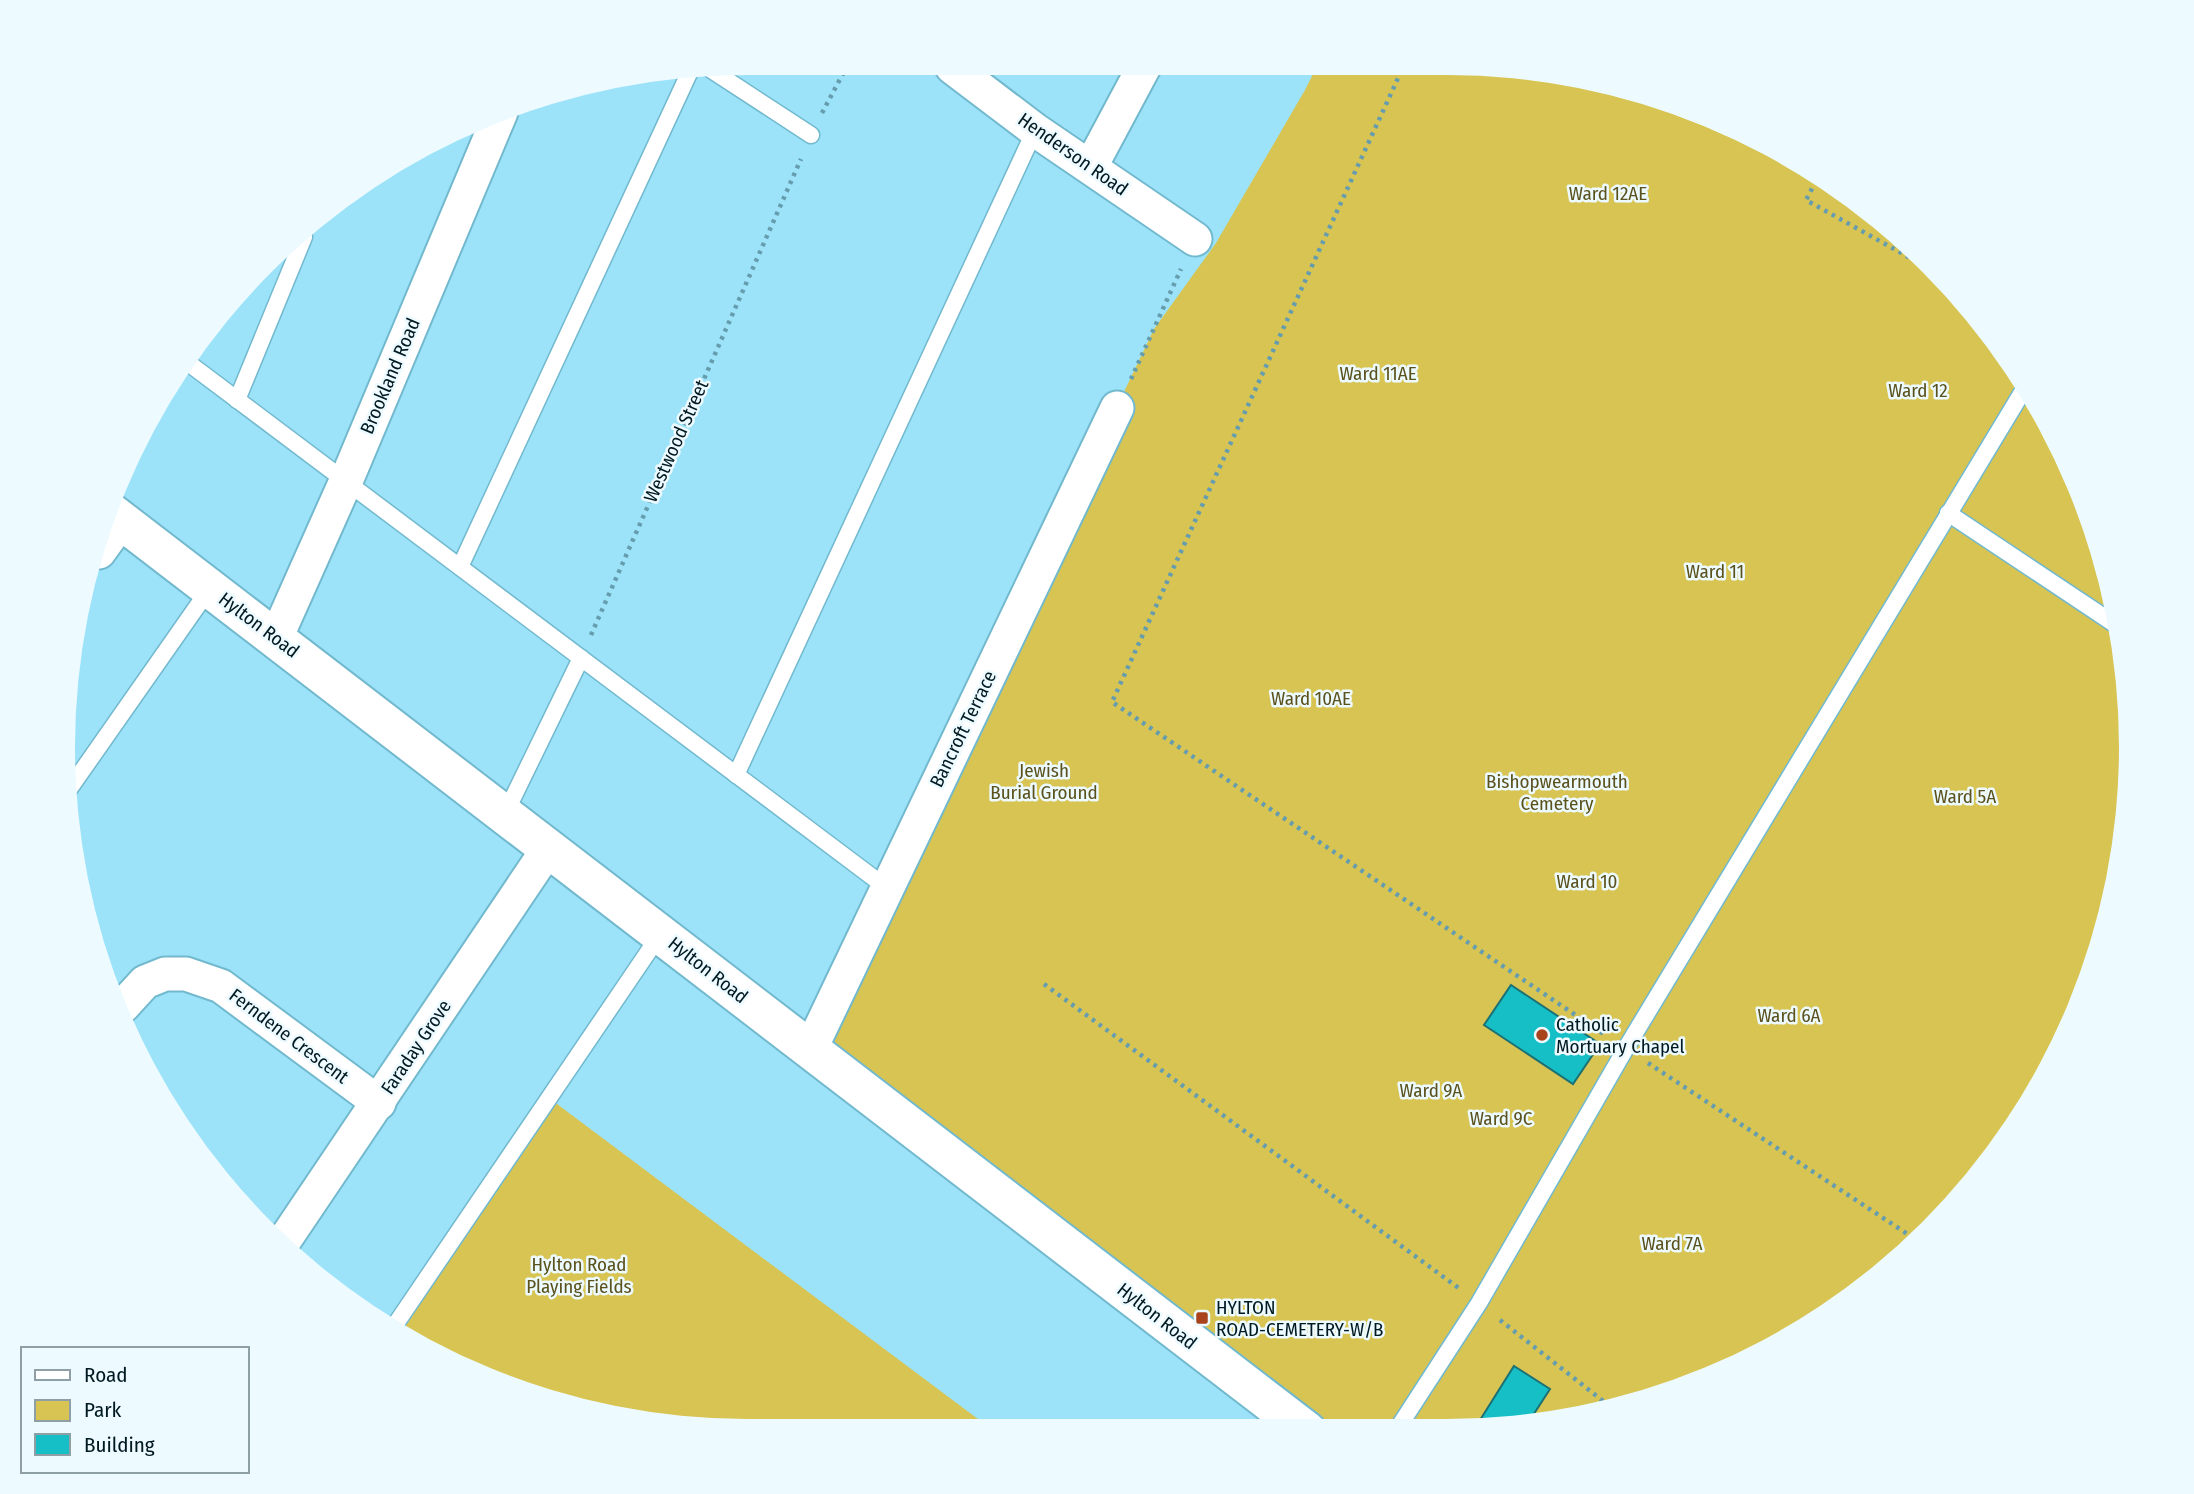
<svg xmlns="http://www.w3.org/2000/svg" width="2194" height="1494" font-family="'Fira Sans Condensed',sans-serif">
	<rect width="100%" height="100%" fill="#9ce3f9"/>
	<g fill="#d8c452">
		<polygon points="1447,63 1580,76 1750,134 1930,263 2015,367 2079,485 2118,613 2131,747 2118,880 2079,1008 2016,1127 1931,1230 1827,1315 1709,1379 1581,1418 1447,1431 1307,1431 810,1050 1154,329 1216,243 1305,90 1318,64"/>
		<polygon points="549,1098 994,1431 747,1431 614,1418 444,1360 395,1325"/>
	</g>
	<g fill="#16bfc6" stroke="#1c7175" stroke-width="2">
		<polygon points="1511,985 1600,1044 1573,1084 1484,1025"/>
		<polygon points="1514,1366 1550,1389 1528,1423 1475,1428"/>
	</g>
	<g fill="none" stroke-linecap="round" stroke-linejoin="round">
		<defs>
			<g id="lane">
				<polyline points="710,69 811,135"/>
				<polyline points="187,362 887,888"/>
				<polyline points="237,400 304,237"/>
				<polyline points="1948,513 2119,627"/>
				<polyline points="460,567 691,69"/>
				<polyline points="736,775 1035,130"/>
				<polyline points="70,788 210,588"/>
				<polyline points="505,814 581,658"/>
				<polyline points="395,1325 661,933"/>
				<polyline points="1396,1431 1479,1303 1626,1048 2026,386"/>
			</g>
			<g id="street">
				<polyline points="952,67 1035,130 1195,239"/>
				<polyline points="1091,166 1145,65"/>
				<polyline points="99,552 122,520"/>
				<polyline points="276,638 346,481 501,112"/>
				<polyline points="123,1006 145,982 165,974 186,974 221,986 379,1103"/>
				<polyline points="810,1050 1117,408"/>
				<polyline points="282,1244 548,849"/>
			</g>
			<polyline id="secondary" points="109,511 1307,1431"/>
		</defs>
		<use href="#lane" stroke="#72b9ce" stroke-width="19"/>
		<use href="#street" stroke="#72b9ce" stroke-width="37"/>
		<use href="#secondary" stroke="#72b9ce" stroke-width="42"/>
		<g stroke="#669dae" stroke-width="4.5" stroke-dasharray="3.5 5" stroke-linecap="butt">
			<polyline points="1405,63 1112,702 1605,1035"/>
			<polyline points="822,113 846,68"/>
			<polyline points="1816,181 1806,200 1939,274"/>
			<polyline points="1131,379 1181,269"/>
			<polyline points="591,635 801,159"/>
			<polyline points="1044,984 1460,1289"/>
			<polyline points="1648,1063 1918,1241"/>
			<polyline points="1500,1320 1612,1408"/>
		</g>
		<use href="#lane" stroke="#fff" stroke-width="16"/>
		<use href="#street" stroke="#fff" stroke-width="33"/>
		<use href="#secondary" stroke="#fff" stroke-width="38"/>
	</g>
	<g fill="#a9431c" stroke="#edfaff" stroke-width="2.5">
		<circle cx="1542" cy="1035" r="7"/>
		<rect x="1195" y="1311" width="14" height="14" rx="3.5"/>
	</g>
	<g text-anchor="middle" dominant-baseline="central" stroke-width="5" stroke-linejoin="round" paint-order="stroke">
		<g font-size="19" fill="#001921" stroke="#edfaff">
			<text transform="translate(1073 154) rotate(35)">Henderson Road</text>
			<text transform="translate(390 376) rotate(-67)">Brookland Road</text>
			<text transform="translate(676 441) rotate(-66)">Westwood Street</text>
			<text transform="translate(259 625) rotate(37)">Hylton Road</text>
			<text transform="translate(963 729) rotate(-64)">Bancroft Terrace</text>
			<text transform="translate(708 970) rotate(38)">Hylton Road</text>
			<text transform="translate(289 1036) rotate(37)">Ferndene Crescent</text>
			<text transform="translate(416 1047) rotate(-56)">Faraday Grove</text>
			<text transform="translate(1157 1316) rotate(38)">Hylton Road</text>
		</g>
		<g font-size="19" fill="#5b511c" stroke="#edfaff">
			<text x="1608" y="193">Ward 12AE</text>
			<text x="1378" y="373">Ward 11AE</text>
			<text x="1918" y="390">Ward 12</text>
			<text x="1715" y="571">Ward 11</text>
			<text x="1311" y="698">Ward 10AE</text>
			<text x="1044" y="770">Jewish<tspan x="1044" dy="22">Burial Ground</tspan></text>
			<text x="1557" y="781">Bishopwearmouth<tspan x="1557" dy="22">Cemetery</tspan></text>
			<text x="1965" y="796">Ward 5A</text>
			<text x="1587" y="881">Ward 10</text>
			<text x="1789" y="1015">Ward 6A</text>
			<text x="1431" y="1090">Ward 9A</text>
			<text x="1501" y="1118">Ward 9C</text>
			<text x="1672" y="1243">Ward 7A</text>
			<text x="579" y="1264">Hylton Road<tspan x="579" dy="22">Playing Fields</tspan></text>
		</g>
		<g font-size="19" fill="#001921" stroke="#edfaff" text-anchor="start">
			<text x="1556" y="1024">Catholic<tspan x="1556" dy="22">Mortuary Chapel</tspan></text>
			<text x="1216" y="1307">HYLTON<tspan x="1216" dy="22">ROAD-CEMETERY-W/B</tspan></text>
		</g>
	</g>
	<path d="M0 0H2194V1494H0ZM747 75H1447A672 672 0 0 1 2119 747V747A672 672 0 0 1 1447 1419H747A672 672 0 0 1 75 747V747A672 672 0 0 1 747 75Z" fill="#edfaff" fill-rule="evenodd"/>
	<rect x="21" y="1347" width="228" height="126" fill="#edfaff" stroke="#8ea0a6" stroke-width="2"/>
	<rect x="35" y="1370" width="35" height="10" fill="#ffffff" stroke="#8ea0a6" stroke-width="2"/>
	<text x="84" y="1382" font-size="21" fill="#001921">Road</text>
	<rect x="35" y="1400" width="35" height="21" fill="#d8c452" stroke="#8ea0a6" stroke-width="2"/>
	<text x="84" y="1417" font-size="21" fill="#001921">Park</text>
	<rect x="35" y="1434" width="35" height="21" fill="#16bfc6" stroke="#8ea0a6" stroke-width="2"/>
	<text x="84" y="1452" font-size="21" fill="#001921">Building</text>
</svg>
